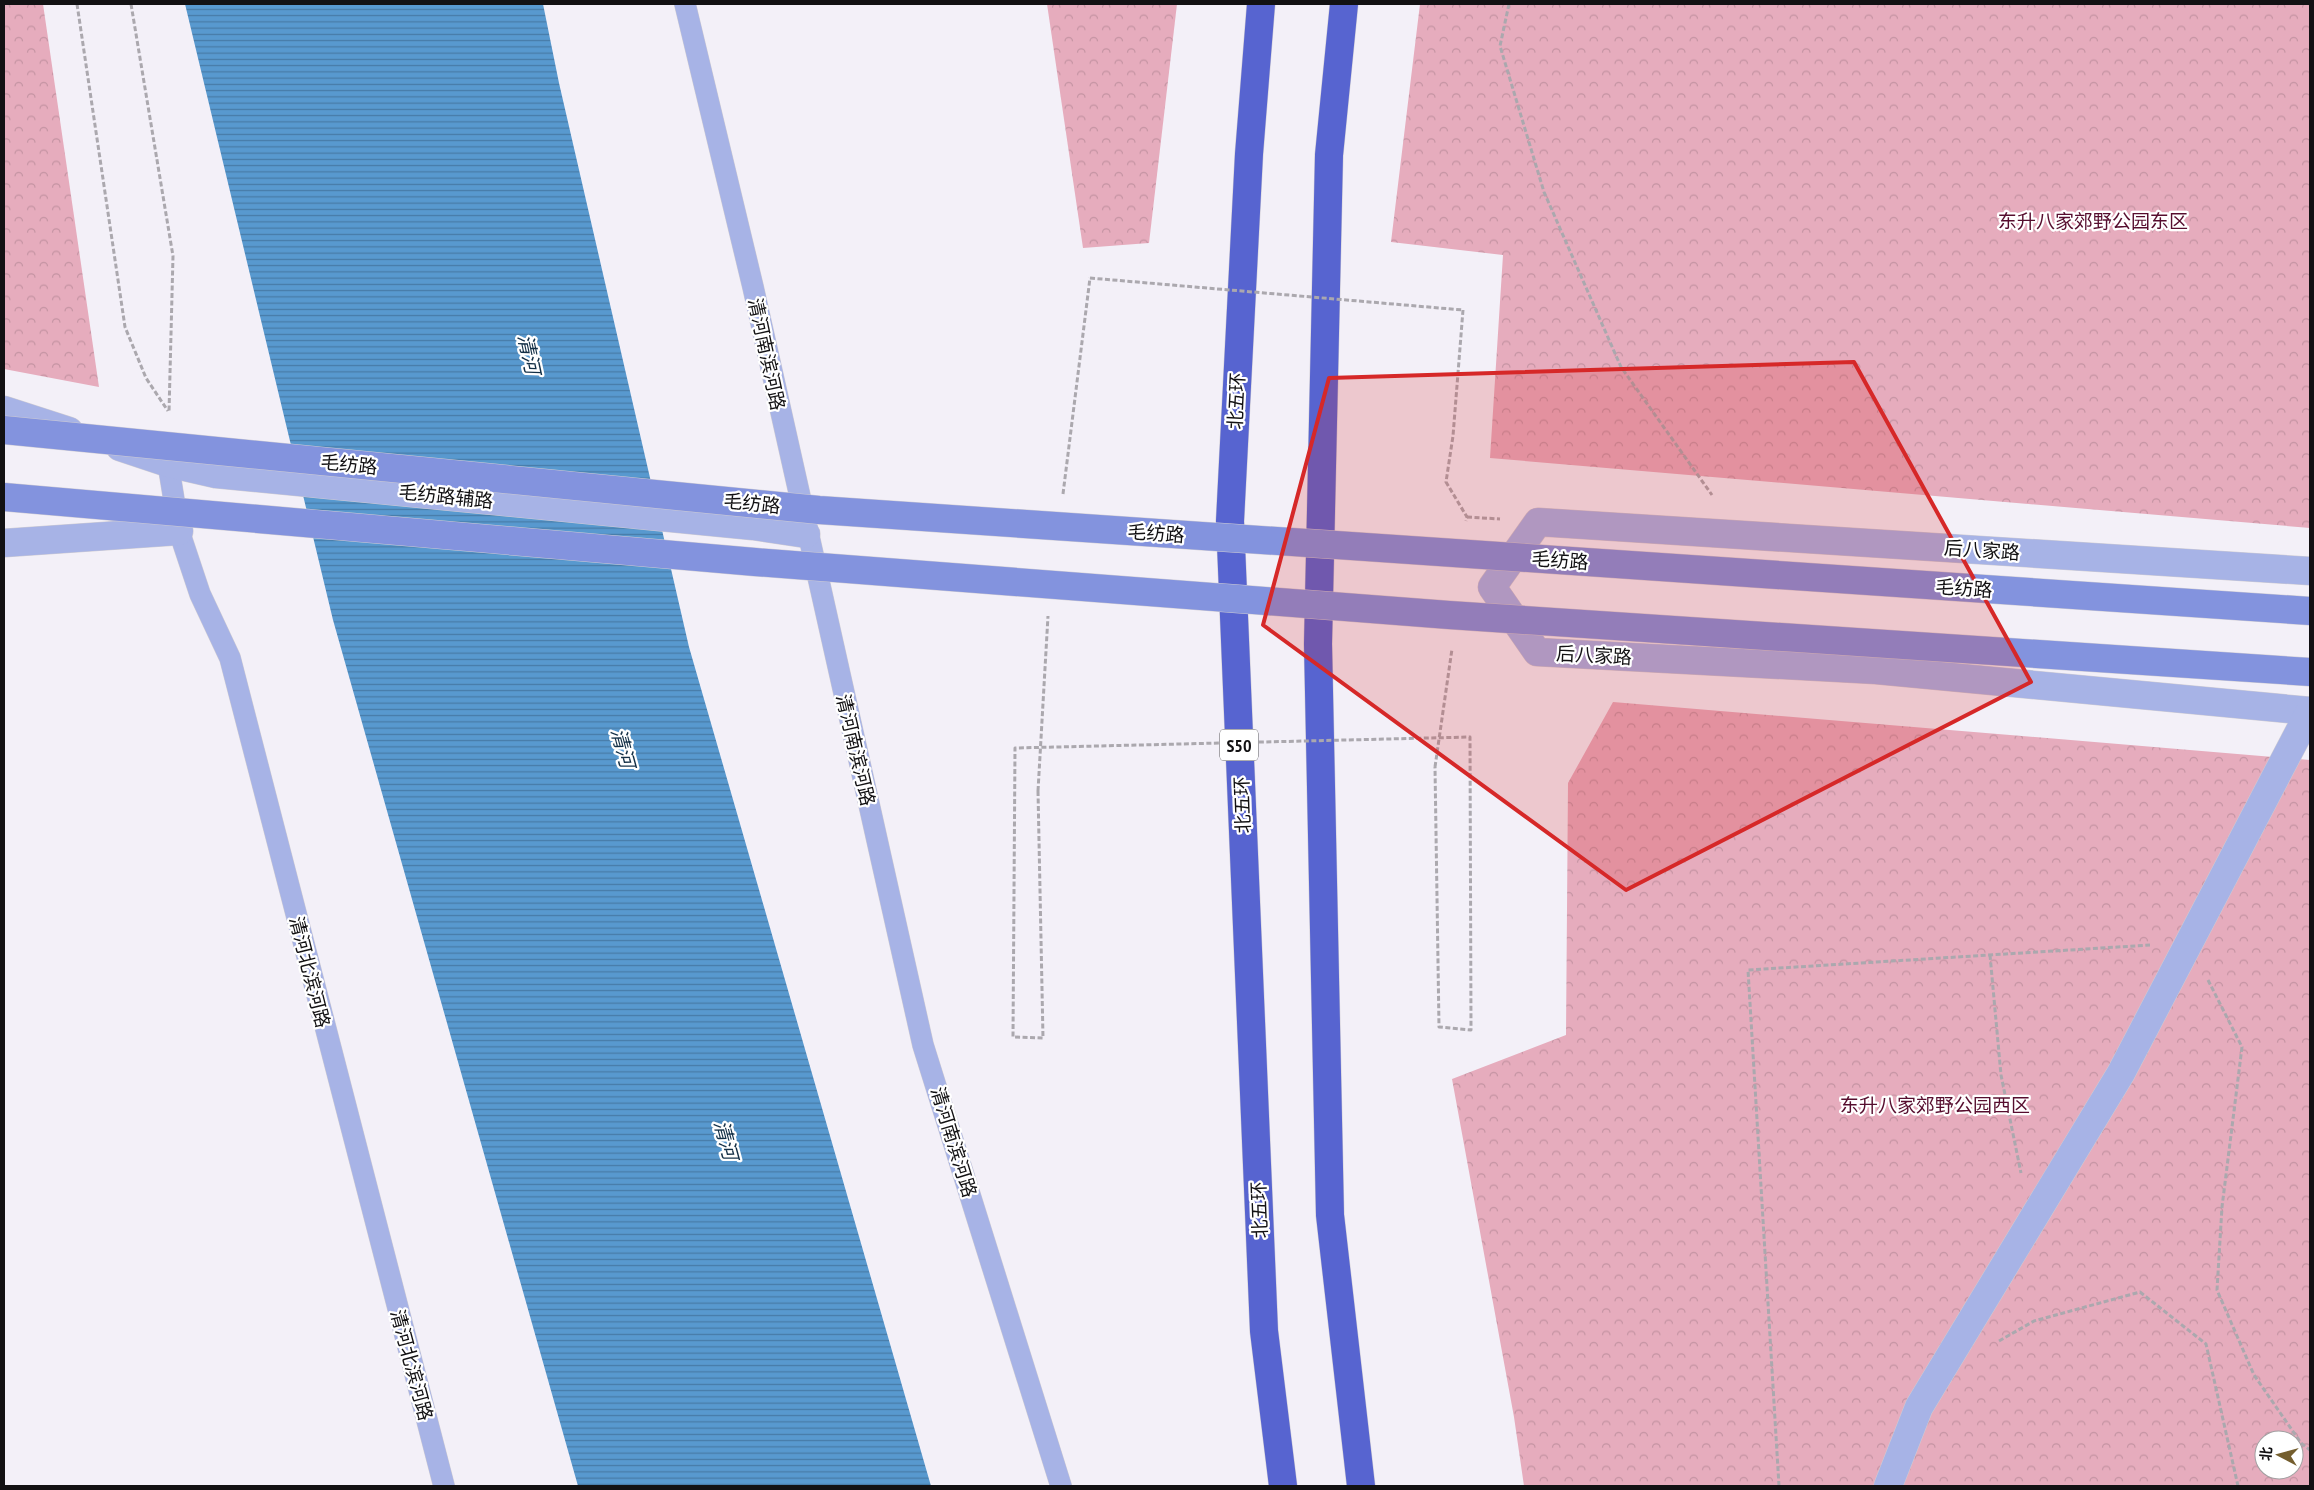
<svg xmlns="http://www.w3.org/2000/svg" width="2314" height="1490" font-family="'PT Sans Narrow','Noto Sans SC',sans-serif">
	<defs>
		<pattern id="forest-crowns" width="20" height="18" patternUnits="userSpaceOnUse" patternTransform="scale(1.25)"><rect width="20" height="18" fill="#e6acbd"/><path d="M2 6a3 3 0 1 1 6 0M12 15a3 3 0 1 1 6 0" fill="none" stroke="#c493a2"/></pattern>
		<pattern id="water-rules" width="6" height="5" patternUnits="userSpaceOnUse" patternTransform="scale(1.25)"><rect width="6" height="5" fill="#5899cf"/><path d="M0 2.5h6" fill="none" stroke="#477ba7"/></pattern>
	</defs>
	<rect width="100%" height="100%" fill="#f3f0f8"/>
	<g fill="url(#forest-crowns)" fill-rule="evenodd">
		<polygon points="4,4 43,4 99,387 4,369"/>
		<polygon points="1047,4 1177,4 1149,243 1083,248"/>
		<polygon points="1420,4 2310,4 2310,528 1490,458 1503,255 1391,242"/>
		<path d="M1613 702 2310 760V1486H1524L1514 1417 1452 1079 1566 1035 1568 783ZM2264 1440H2294V1470H2264Z"/>
	</g>
	<polygon fill="url(#water-rules)" points="185,4 543,4 559,83 689,647 931,1486 578,1486 333,620"/>
	<g fill="none" stroke-linecap="round" stroke-linejoin="round">
		<defs>
			<g id="lane">
				<polyline points="685,4 753,287 923,1045 1061,1486"/>
				<polyline points="168,463 179,531 200,594 230,658 444,1486"/>
			</g>
			<g id="street">
				<polyline points="4,410 69,431"/>
				<polyline points="120,447 168,463 216,474 753,526 806,534"/>
				<polyline points="4,543 179,531"/>
				<polyline points="2310,571 1538,522 1492,587 1537,652 1876,670 2310,711"/>
				<polyline points="1888,1486 1919,1407 2121,1073 2310,711"/>
			</g>
			<g id="highway">
				<polyline points="1261,4 1249,154 1230,521 1264,1331 1283,1486"/>
				<polyline points="1344,4 1329,155 1318,644 1330,1215 1361,1486"/>
			</g>
		</defs>
		<use href="#lane" stroke="#cfccd3" stroke-width="22"/>
		<use href="#street" stroke="#cfccd3" stroke-width="29"/>
		<use href="#highway" stroke="#cfccd3" stroke-width="29"/>
		<g stroke="#aba8ae" stroke-width="3" stroke-dasharray="5 2.5" stroke-linecap="butt">
			<polyline points="77,4 125,327 146,378 168,411"/>
			<polyline points="131,4 173,256 169,412"/>
			<polyline points="1509,4 1500,46 1544,192 1621,367 1712,495"/>
			<polyline points="1463,310 1453,436 1446,482 1467,517 1466,521"/>
			<polyline points="1063,494 1090,278"/>
			<polyline points="1467,517 1500,519"/>
			<polyline points="1435,767 1452,649"/>
			<polyline points="1038,791 1048,616"/>
			<polyline points="1990,955 2001,1075 2021,1173"/>
			<polyline points="2208,980 2242,1047 2222,1207 2217,1290 2254,1375 2301,1443 2310,1450"/>
			<polyline points="1999,1341 2034,1321 2140,1292 2206,1344 2238,1486"/>
			<polyline points="1779,1486 1748,970 2150,945"/>
		</g>
		<use href="#lane" stroke="#a7b3e6" stroke-width="21"/>
		<use href="#street" stroke="#a7b3e6" stroke-width="28"/>
		<use href="#highway" stroke="#5764d0" stroke-width="28"/>
		<defs>
			<g id="secondary-bridge">
				<polyline points="4,430 819,510 2310,611"/>
				<polyline points="4,497 755,562 1449,615 2310,672"/>
			</g>
		</defs>
		<use href="#secondary-bridge" stroke="#cfccd3" stroke-width="29" stroke-linecap="butt"/>
		<g stroke="#aba8ae" stroke-width="3" stroke-dasharray="5 2.5" stroke-linecap="butt">
			<polyline points="1090,278 1463,310"/>
			<polyline points="1038,791 1043,1038 1013,1037 1015,748 1470,737 1471,1030 1439,1027 1435,767"/>
		</g>
		<use href="#secondary-bridge" stroke="#8393de" stroke-width="28"/>
	</g>
	<path fill="#d62828" fill-opacity="0.2" stroke="#d62828" stroke-width="4" stroke-linejoin="round" d="M1854 362 2031 682 1626 890 1263 625 1329 378Z"/>
	<g text-anchor="middle" dominant-baseline="central" stroke-width="4.5" stroke-linejoin="round" paint-order="stroke">
		<rect fill="#fff" stroke="#59585a" stroke-width="1" x="1220" y="729.5" width="38" height="31" rx="4"/>
		<g font-size="18" font-weight="bold" fill="#121113">
			<text x="1239" y="745">S50</text>
		</g>
		<g font-size="19" fill="#560d2e" stroke="#fff">
			<text x="2093" y="221">东升八家郊野公园东区</text>
			<text x="1935" y="1105">东升八家郊野公园西区</text>
		</g>
		<g font-size="19" fill="#121113" stroke="#fff">
			<text transform="translate(767 354) rotate(78)">清河南滨河路</text>
			<text transform="translate(1236 401) rotate(-87)">北五环</text>
			<text transform="translate(349 464) rotate(6)">毛纺路</text>
			<text transform="translate(446 496) rotate(6)">毛纺路辅路</text>
			<text transform="translate(752 503) rotate(6)">毛纺路</text>
			<text transform="translate(1156 533) rotate(4)">毛纺路</text>
			<text transform="translate(1982 550) rotate(4)">后八家路</text>
			<text transform="translate(1560 560) rotate(4)">毛纺路</text>
			<text transform="translate(1964 588) rotate(4)">毛纺路</text>
			<text transform="translate(1594 655) rotate(3)">后八家路</text>
			<text transform="translate(856 750) rotate(77)">清河南滨河路</text>
			<text transform="translate(1242 805) rotate(-92)">北五环</text>
			<text transform="translate(310 972) rotate(76)">清河北滨河路</text>
			<text transform="translate(954 1142) rotate(73)">清河南滨河路</text>
			<text transform="translate(1259 1210) rotate(-92)">北五环</text>
			<text transform="translate(412 1365) rotate(75)">清河北滨河路</text>
		</g>
		<g font-size="20" font-style="italic" fill="#132f46" stroke="#fff">
			<text transform="translate(529 354) rotate(78)">清河</text>
			<text transform="translate(623 748) rotate(75)">清河</text>
			<text transform="translate(726 1140) rotate(75)">清河</text>
		</g>
	</g>
	<rect width="2314" height="1490" fill="none" stroke="#121113" stroke-width="10"/>
	<g transform="translate(2279 1455) rotate(276)"><circle r="24" fill="#ffffff" stroke="#a0a0a1"/>
	<path d="M0-4L9 19L0 12L-9 19Z" fill="#745e2e"/>
	<text y="-8" font-size="14" font-weight="bold" text-anchor="middle" fill="#121113">北</text>
	</g>
</svg>
